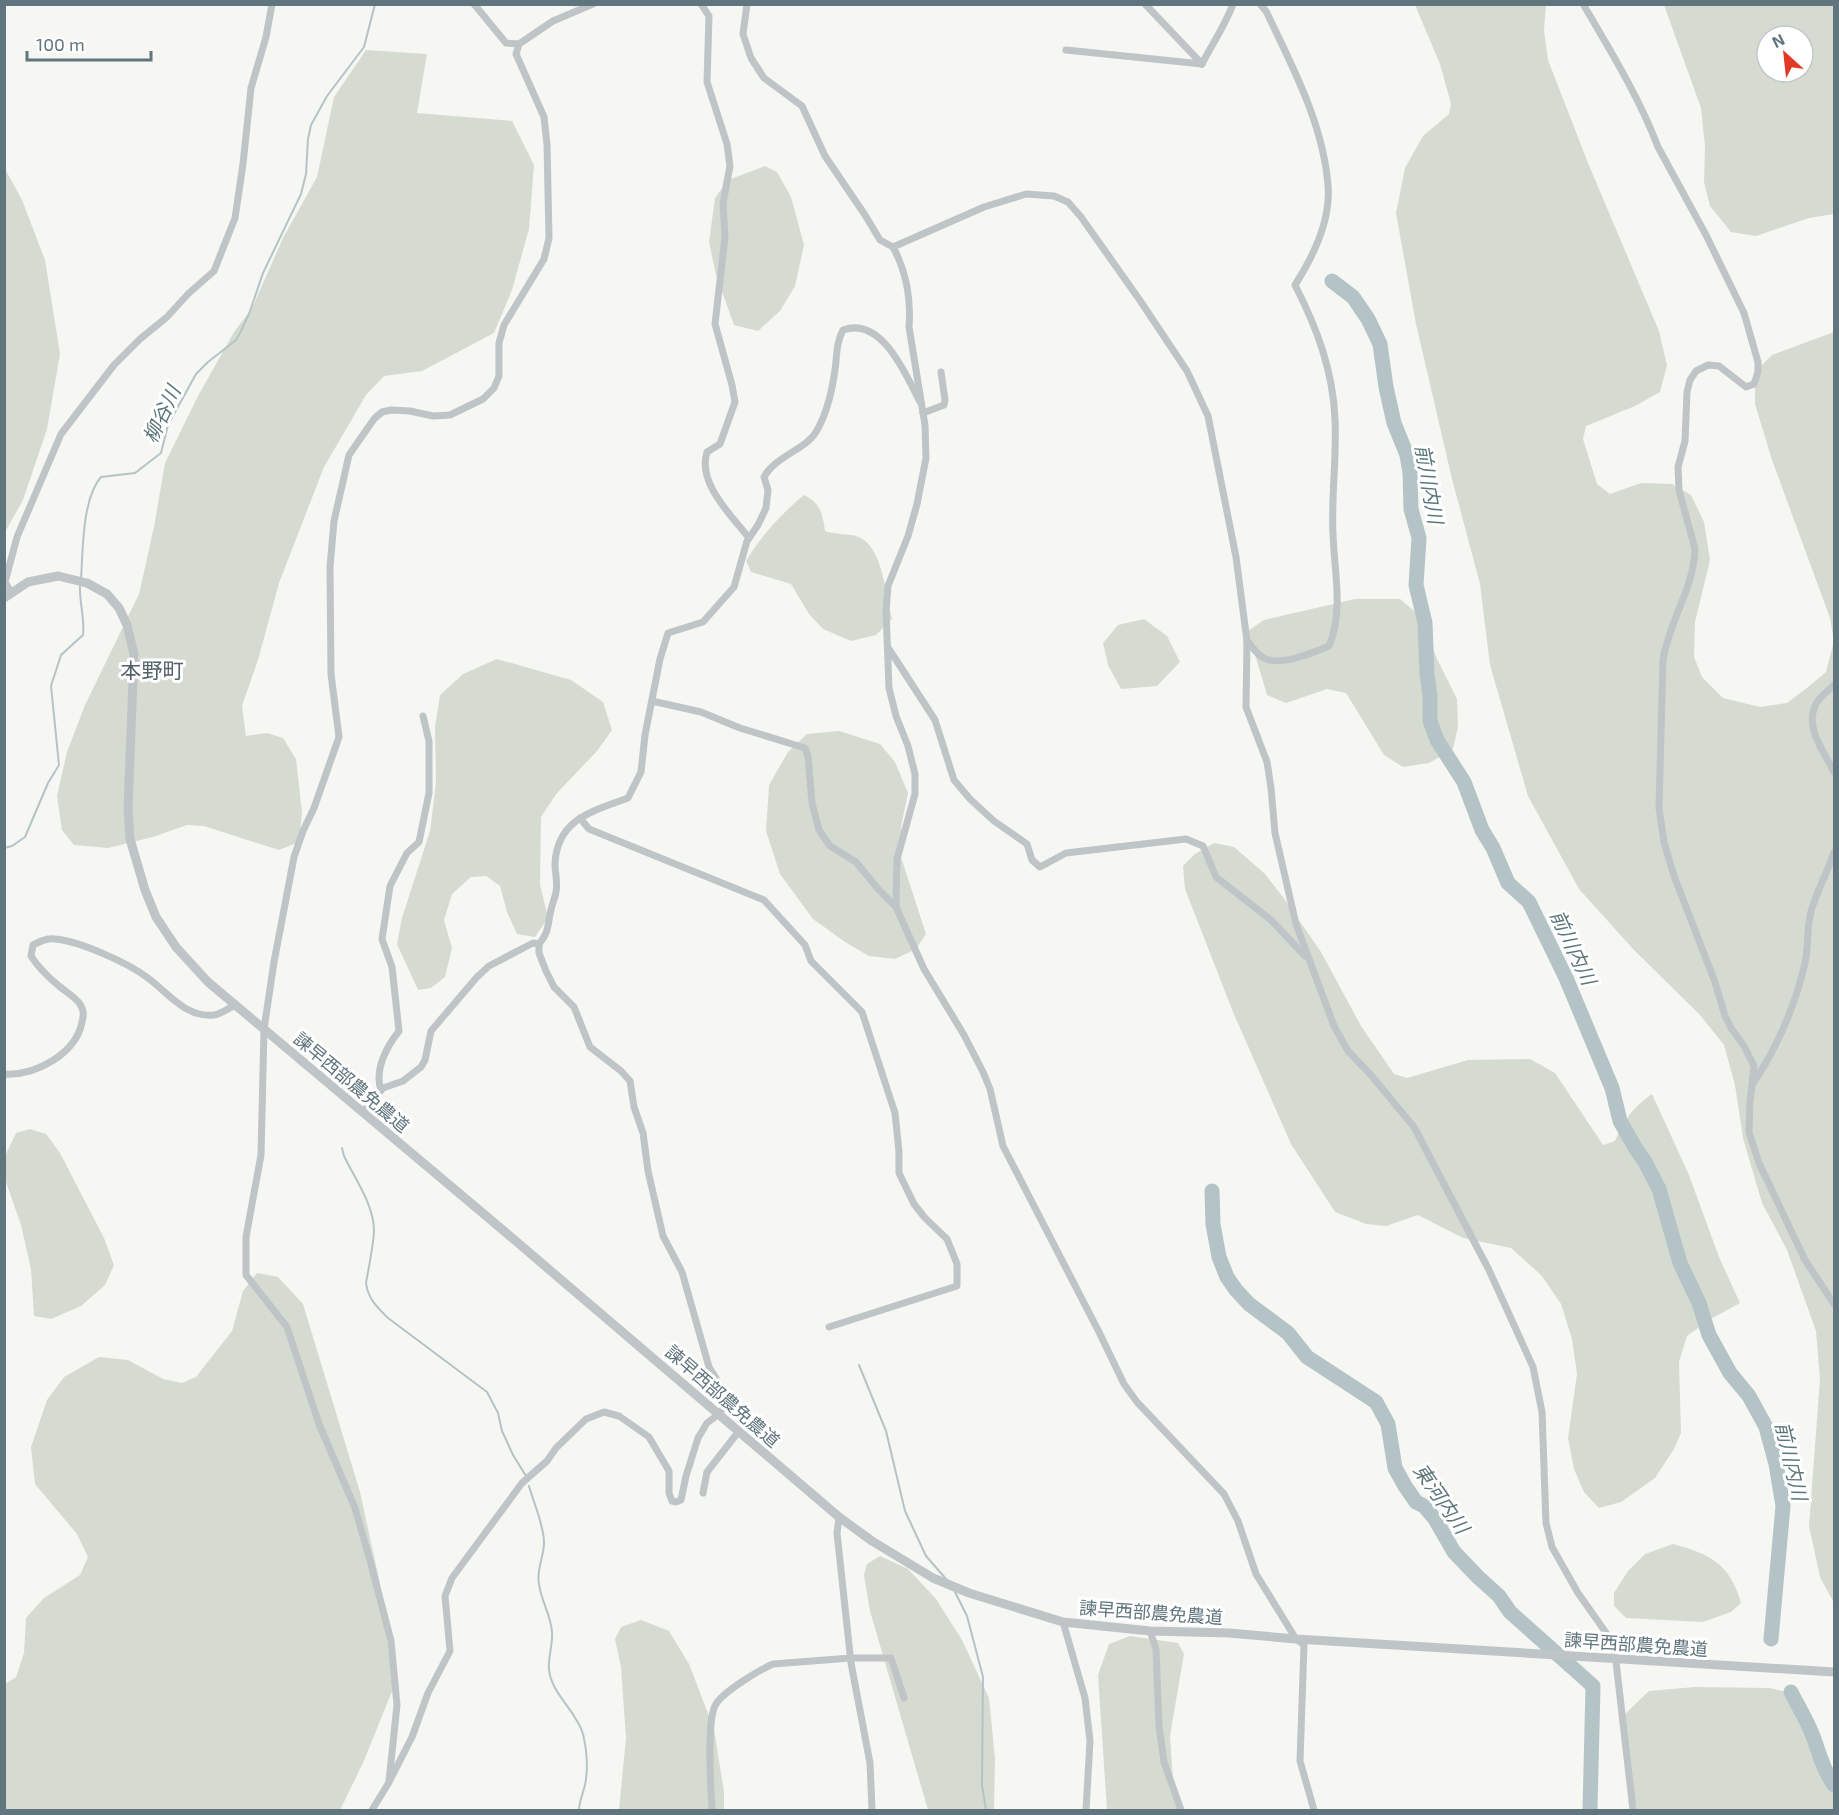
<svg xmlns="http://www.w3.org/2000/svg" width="1839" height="1815" font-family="'Exo 2','Noto Sans JP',sans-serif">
	<rect width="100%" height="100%" fill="#f6f6f3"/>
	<g fill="#d6dbd2" fill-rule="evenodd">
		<polygon points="1415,5 1546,5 1544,30 1548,60 1588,163 1659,331 1667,365 1660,392 1635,406 1586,426 1583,439 1597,484 1610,494 1641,483 1672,484 1691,495 1704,522 1710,560 1695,622 1694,657 1702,677 1723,698 1760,707 1787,703 1807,688 1826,672 1834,641 1830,618 1772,460 1755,404 1755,372 1772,355 1834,332 1834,1603 1820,1577 1809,1526 1820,1379 1816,1331 1787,1250 1762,1203 1743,1138 1735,1085 1724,1045 1700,1015 1634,950 1579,889 1528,796 1490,665 1480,584 1452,479 1416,324 1396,213 1405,168 1423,136 1449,114 1451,104 1440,64"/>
		<path d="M1664 5H1834V214L1809 218 1756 236 1731 232 1710 206 1704 182 1705 147 1701 108ZM1767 36H1803V72H1767Z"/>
		<polygon points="366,50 427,54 417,113 512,121 534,165 529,229 512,290 494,333 422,371 384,376 366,395 324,467 279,583 258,660 242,706 246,736 267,733 283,738 296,759 302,813 299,842 279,850 204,826 187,825 153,837 108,848 74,845 62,830 57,796 67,752 85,705 139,594 154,527 165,463 198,396 234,332 252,308 283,238 317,177 334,97"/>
		<polygon points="765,166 777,172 791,197 804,245 795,286 780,311 758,331 734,325 716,275 709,242 715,198 728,180"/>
		<polygon points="5,169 22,200 45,260 60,354 47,429 23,500 5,532"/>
		<path d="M804 495C820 502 823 515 825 531 835 535 853 533 861 538 883 550 886 596 892 619L876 635 851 641 823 629 809 614 791 584 751 572 746 561C761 536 781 514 804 495Z"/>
		<polygon points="1355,599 1400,599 1419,615 1438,661 1457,699 1458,727 1453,749 1429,763 1403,767 1384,755 1346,693 1327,689 1286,703 1267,695 1248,631 1264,620"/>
		<polygon points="1144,619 1167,636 1180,662 1157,686 1121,689 1108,665 1103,643 1118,625"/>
		<polygon points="497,659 571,680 603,702 612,730 597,751 557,793 541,817 540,884 548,918 535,937 517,934 507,912 500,886 486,876 471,877 452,894 444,920 452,948 445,977 431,988 418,990 397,944 402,918 430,831 436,783 435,727 440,695 463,674"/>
		<polygon points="839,731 880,744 895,762 908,793 901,827 901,857 926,934 916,949 895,959 869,956 845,942 813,919 780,874 766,831 769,785 788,752 807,734"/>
		<path d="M1214 843 1234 847 1265 874 1283 897 1321 952 1361 1026 1394 1074 1407 1078 1468 1060 1530 1059 1555 1073 1603 1145 1615 1141C1626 1118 1631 1109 1652 1094L1689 1175 1719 1257 1740 1303 1709 1320 1687 1336 1679 1362 1681 1433 1674 1449 1655 1478 1621 1502 1599 1508 1584 1492 1574 1469 1568 1438 1577 1374 1572 1339 1561 1304 1542 1276 1511 1248 1463 1238 1418 1215 1386 1226 1366 1224 1335 1212 1291 1144 1233 1012 1185 889 1183 866 1195 854Z"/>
		<polygon points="30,1129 46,1134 60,1153 104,1238 114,1265 105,1285 81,1306 51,1319 34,1316 31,1269 21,1225 5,1179 6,1154 16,1133"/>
		<polygon points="257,1273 278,1277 303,1304 360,1492 382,1593 393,1689 363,1763 340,1810 5,1810 5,1684 16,1677 24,1653 26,1618 44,1598 80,1575 88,1557 77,1534 35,1484 31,1447 47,1400 64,1377 99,1357 128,1360 163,1379 182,1383 196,1377 232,1331 243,1291"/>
		<path d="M1673 1544C1710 1554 1730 1564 1741 1603L1731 1612 1703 1622 1626 1618 1614 1606V1593L1628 1571 1645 1554Z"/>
		<polygon points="880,1556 908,1569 936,1599 962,1640 989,1698 995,1759 994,1810 928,1810 870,1611 864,1575 867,1564"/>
		<polygon points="641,1620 669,1631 689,1664 714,1729 724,1792 724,1810 619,1810 626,1738 621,1667 615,1639 621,1627"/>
		<polygon points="1130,1636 1178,1643 1184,1654 1170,1736 1173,1781 1182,1810 1107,1810 1098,1675 1109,1644"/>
		<polygon points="1695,1687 1770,1688 1794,1694 1821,1738 1834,1775 1834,1810 1637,1810 1621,1735 1624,1715 1649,1691"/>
	</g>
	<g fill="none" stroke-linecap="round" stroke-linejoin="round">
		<g stroke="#b4c4c6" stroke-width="2">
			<path d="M81 579C83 550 82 499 101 477L135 473 161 453 168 425 196 374 208 362 236 340 240 333 249 314 263 273 301 194 306 174 308 139 311 125 327 96 364 47 375 4"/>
			<path d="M4 848 12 846 25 837 48 783 59 765 51 686 61 655 83 635C85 618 79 602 80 585"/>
			<path d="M342 1148 344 1156C355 1179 374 1205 374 1231 373 1248 369 1266 366 1283 368 1299 377 1307 388 1318L487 1392 498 1413 502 1431 513 1455 526 1476"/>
			<polyline points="859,1365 886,1431 905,1511 926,1556 947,1580"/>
			<path d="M529 1486C534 1504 544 1525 544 1543 544 1557 536 1569 539 1584 541 1601 551 1615 552 1632 553 1644 548 1657 549 1669 551 1694 576 1710 583 1734 586 1747 588 1765 586 1779 585 1790 579 1800 579 1810"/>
			<polyline points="955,1592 967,1616 983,1677 982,1785 986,1810"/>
		</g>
		<g stroke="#b4c4c6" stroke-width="15">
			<polyline points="1332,281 1353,297 1368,319 1380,344 1386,387 1394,423 1407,455 1410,473 1411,509 1419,538 1416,585 1425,623 1427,674 1430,696 1430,721 1437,740 1464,782 1482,830 1493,848 1508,883 1529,902 1566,978 1612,1088 1620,1121 1636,1149 1645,1162 1659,1189 1680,1263 1699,1303 1709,1335 1730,1373 1749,1396 1766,1427 1776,1464 1783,1506 1771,1639"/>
			<polyline points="1212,1191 1213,1224 1219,1257 1227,1277 1236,1290 1249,1304 1288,1333 1307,1357 1376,1402 1388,1424 1395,1468 1405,1486 1416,1502 1424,1506 1435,1519 1454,1552 1478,1577 1499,1596 1510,1612 1593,1686 1590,1810"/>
			<path d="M1791 1692C1798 1706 1807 1721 1813 1736 1819 1753 1823 1769 1834 1785"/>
		</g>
		<g stroke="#bfc4c7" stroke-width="7">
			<polyline points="474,4 506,43 519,44"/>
			<path d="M701 4 709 16 707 82 727 144 730 166 723 203 725 237 715 324 732 385 735 402 720 444 707 452C697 483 731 515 749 538"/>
			<path d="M747 4 743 34 751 58 764 78 802 106 825 156 865 215 880 240 893 247C906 271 911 300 909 327L925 425 926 458 917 504 908 536 888 586 886 611 889 688 896 716 908 746 915 774V794L897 859 896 907"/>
			<polyline points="1145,4 1202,64"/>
			<path d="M1583 4C1610 50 1639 97 1658 147L1706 235 1744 313 1758 362V372L1754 384 1746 387 1719 366 1708 365 1696 371 1690 380 1687 392 1685 441 1678 467 1679 490 1695 549C1694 588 1669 621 1663 660L1659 808 1664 842 1674 876 1715 982 1725 1016 1731 1028 1744 1046 1754 1066 1750 1102 1749 1132 1759 1163 1805 1260 1834 1304"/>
			<polyline points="1066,50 1202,64"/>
			<path d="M1202 64C1212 44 1225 26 1233 4"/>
			<polyline points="893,247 984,207 1026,194 1054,196 1068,202 1081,217 1139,299 1187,371 1208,416 1236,557 1247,641 1246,707 1267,762 1271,788 1275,833 1296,924 1334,1026 1348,1051 1371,1075 1414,1127 1489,1270 1533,1367 1542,1412 1546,1523 1552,1547 1578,1593 1614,1644 1633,1810"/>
			<polyline points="923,413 944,405 945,400 941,372"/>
			<polyline points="11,592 5,582 17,537 61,434 114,365 140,339 167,317 188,294 214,271 235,218 243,164 251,88 266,37 272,4"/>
			<path d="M1247 641C1252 646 1257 655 1264 658 1278 667 1315 652 1329 646 1344 611 1334 570 1333 534 1331 496 1337 457 1335 419 1333 371 1317 328 1295 285 1313 257 1331 219 1328 185 1323 123 1292 66 1266 11L1260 4"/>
			<polyline points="889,649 935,720 954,780 970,799 994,821 1027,844 1032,860 1040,867 1066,853 1186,839 1203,846 1216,877 1271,920 1305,956"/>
			<path d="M1834 685C1828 691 1818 698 1815 706 1805 728 1824 752 1834 772"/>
			<polyline points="652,701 701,712 740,728 805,748 808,756 812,803 819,830 830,846 856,862 878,889 896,907 924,969 964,1035 983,1072 990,1089 1003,1146 1099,1332 1124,1384 1137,1402 1224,1494 1238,1521 1256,1574 1296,1639 1304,1645 1300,1761 1314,1810"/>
			<polyline points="580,818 589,829 764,900 805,945 811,961 862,1012 895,1113 899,1152 899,1173 914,1204 925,1218 947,1239 957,1264 957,1286 829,1327"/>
			<path d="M4 1074C35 1076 76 1054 82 1022 84 1014 84 1011 80 1004 75 997 66 992 59 986 48 977 39 969 31 956L33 945C41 941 47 938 55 939 80 941 128 963 148 978 168 993 186 1018 214 1015 221 1014 229 1008 235 1005"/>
			<path d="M1752 1085C1777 1048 1795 1006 1805 963 1809 945 1806 926 1812 908 1818 889 1828 871 1834 852"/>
			<path d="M381 1090C374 1070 387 1046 399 1031L392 967 382 939 390 886 407 853 419 842 429 793V741L423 716"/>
			<polyline points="363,1112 383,1088 403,1081 421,1067 425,1060 431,1031 477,977 489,966 533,943 539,944"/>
			<polyline points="703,1493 707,1472 739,1431"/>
			<polyline points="839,1517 837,1533 851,1663 870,1763 872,1810"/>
			<polyline points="1063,1622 1085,1698 1090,1741 1086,1810"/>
			<polyline points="1150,1631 1156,1649 1159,1726 1164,1762 1181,1810"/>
			<polyline points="389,1781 397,1705 391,1641 371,1564 355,1508 319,1424 287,1327 246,1275 246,1237 261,1155 264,1029 274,962 294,857 303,831 314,808 339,737 331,674 330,567 334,521 349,455 374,419 382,412 391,410 410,411 433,416 450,415 483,399 494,388 499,376 499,343 504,325 544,259 549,238 547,144 544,117 516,54 519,44 553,21 593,4"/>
			<path d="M372 1810 388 1784 412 1737 428 1693 450 1651 445 1596 452 1578 522 1483 547 1461 556 1448 586 1419 604 1412 619 1416 649 1437 669 1471V1493L672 1501 676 1502 681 1500 686 1476 698 1438 707 1423 719 1414 727 1402 724 1391 709 1367 682 1272 663 1236 648 1171 643 1133 634 1107 630 1081 621 1071 590 1047 574 1007 554 987 546 971 539 953V944C550 931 547 925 551 910 552 904 555 898 556 892 558 883 555 873 555 864 557 819 593 811 628 798L641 772 645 735 660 659 668 633 703 622 734 587 747 541 758 525 766 508 768 490 764 477C776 456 806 449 816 432 827 414 832 391 835 370 837 356 836 343 843 330 882 316 906 375 920 402"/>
			<path d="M712 1810C711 1790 706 1719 716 1704 723 1692 759 1670 773 1664L851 1658H891L904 1698"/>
		</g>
		<polyline stroke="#bfc4c7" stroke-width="9" points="4,598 28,582 58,576 87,583 107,594 119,608 127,625 134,654 128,808 130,839 145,890 156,917 176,947 208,982 504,1231 839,1517 872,1541 933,1578 969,1593 1063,1622 1150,1631 1229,1633 1296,1639 1834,1672"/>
	</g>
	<g text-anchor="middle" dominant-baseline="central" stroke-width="6" stroke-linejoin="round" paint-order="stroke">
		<g font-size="18" fill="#61757e" stroke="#fff">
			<text transform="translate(352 1082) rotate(40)">諫早西部農免農道</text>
			<text transform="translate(723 1396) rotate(41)">諫早西部農免農道</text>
			<text transform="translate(1151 1612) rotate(4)">諫早西部農免農道</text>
			<text transform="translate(1636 1644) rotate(4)">諫早西部農免農道</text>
		</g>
		<g font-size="20" font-style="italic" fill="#5c7679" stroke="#fff">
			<text transform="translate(161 414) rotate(-65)">柳谷川</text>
			<text transform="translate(1430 484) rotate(80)">前川内川</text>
			<text transform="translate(1574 947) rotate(65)">前川内川</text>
			<text transform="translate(1792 1461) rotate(77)">前川内川</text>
			<text transform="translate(1442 1498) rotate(55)">東河内川</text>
		</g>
		<g font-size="21" fill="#536269" stroke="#fff">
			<text x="152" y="669">本野町</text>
		</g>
	</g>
	<rect width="1839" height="1815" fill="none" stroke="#61757e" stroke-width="12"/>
	<g transform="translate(1785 54) rotate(333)"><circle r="28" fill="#ffffff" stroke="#c0c8cb" stroke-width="1.5"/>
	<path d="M0-4.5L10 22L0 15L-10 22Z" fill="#e23826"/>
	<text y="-9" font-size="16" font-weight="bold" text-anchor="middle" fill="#61757e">N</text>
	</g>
	<path d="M27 51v9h124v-9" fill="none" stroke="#61757e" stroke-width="3"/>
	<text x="36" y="51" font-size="18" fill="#61757e" stroke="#ffffff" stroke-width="4.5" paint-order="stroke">100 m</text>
</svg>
